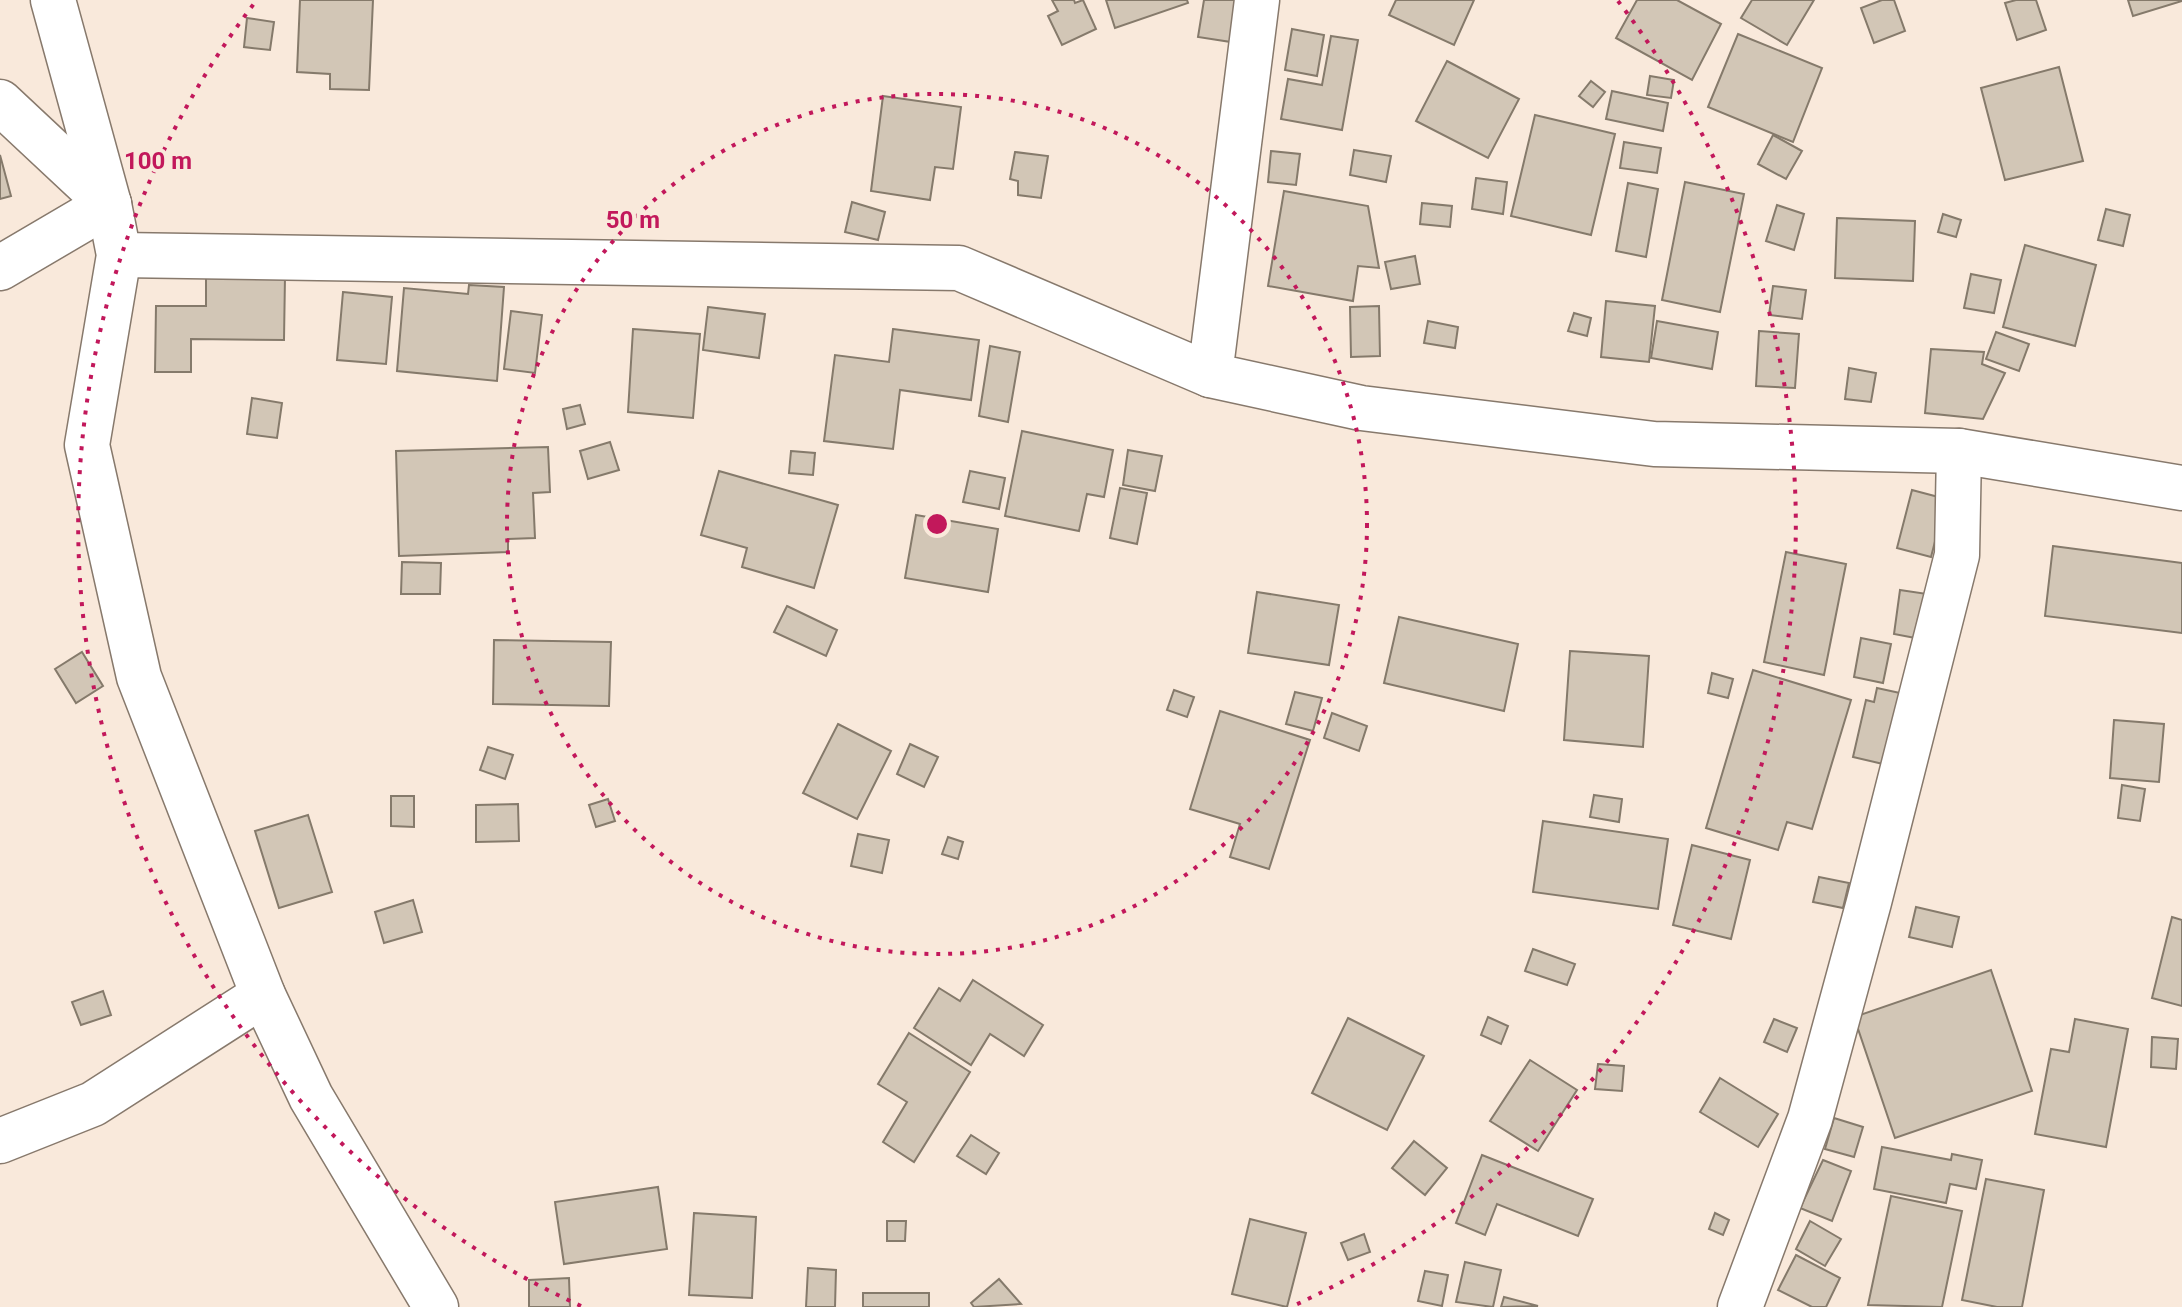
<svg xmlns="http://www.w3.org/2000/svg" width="2182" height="1307" font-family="Roboto,sans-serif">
	<rect width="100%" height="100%" fill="#f9e9db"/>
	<g fill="#d2c6b6" stroke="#857a6b" stroke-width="2">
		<polygon points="300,0 373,0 369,90 330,89 330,74 297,72"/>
		<polygon points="1052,0 1074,0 1075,3 1083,0 1096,29 1062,45 1048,16 1058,11"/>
		<polygon points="1106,0 1187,0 1188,3 1115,28"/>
		<polygon points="1204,0 1238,0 1231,42 1198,37"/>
		<polygon points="1396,0 1474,0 1454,45 1389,15"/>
		<polygon points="1637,0 1677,0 1721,24 1692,80 1616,38"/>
		<polygon points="1752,0 1814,0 1787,45 1741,18"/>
		<polygon points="1882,0 1894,0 1905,31 1874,43 1861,8"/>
		<polygon points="2016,0 2036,0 2046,30 2017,40 2005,3"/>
		<polygon points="2128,0 2182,0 2182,1 2133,16"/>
		<polygon points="247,18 274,22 270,50 244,47"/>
		<polygon points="1292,29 1324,35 1317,76 1285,70"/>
		<polygon points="1738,34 1822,68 1793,142 1708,107"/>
		<polygon points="1331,36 1358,40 1342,130 1281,119 1288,79 1322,85"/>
		<polygon points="1447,61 1519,99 1488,158 1416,121"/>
		<polygon points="2059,67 2083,161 2005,180 1981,88"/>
		<polygon points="1650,76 1674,80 1671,98 1647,95"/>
		<polygon points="1591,81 1605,92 1593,107 1579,96"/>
		<polygon points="1612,91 1668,103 1663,131 1606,119"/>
		<polygon points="883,96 961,107 953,169 935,167 930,200 871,191"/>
		<polygon points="1535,115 1615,134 1591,235 1511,216"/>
		<polygon points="1773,135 1802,151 1786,179 1758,164"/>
		<polygon points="1624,142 1661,148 1657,173 1620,168"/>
		<polygon points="1354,150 1391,156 1386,182 1350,175"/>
		<polygon points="1271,151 1300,154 1296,185 1268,182"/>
		<polygon points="1015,152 1048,156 1041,198 1018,195 1018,181 1010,179"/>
		<polygon points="0,155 11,196 0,199"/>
		<polygon points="1476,178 1507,182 1503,214 1472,209"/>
		<polygon points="1685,182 1744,194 1720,312 1662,300"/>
		<polygon points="1628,183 1658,189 1646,257 1616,251"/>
		<polygon points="1284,191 1368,206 1379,268 1358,266 1353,301 1268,286"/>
		<polygon points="852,202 885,212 878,240 845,232"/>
		<polygon points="1422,203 1452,206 1450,227 1420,224"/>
		<polygon points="1777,205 1804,214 1794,250 1766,241"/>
		<polygon points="2106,209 2130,215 2123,246 2098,240"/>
		<polygon points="1943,214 1961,220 1956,237 1938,232"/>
		<polygon points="1837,218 1915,221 1913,281 1835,278"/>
		<polygon points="2025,245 2096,265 2075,346 2003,327"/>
		<polygon points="1415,256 1420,284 1391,289 1385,262"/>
		<polygon points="1971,274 2001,280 1994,313 1964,308"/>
		<polygon points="206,276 285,276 284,340 191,339 191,372 155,372 156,306 206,306"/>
		<polygon points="469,285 504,287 497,381 397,371 404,288 468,294"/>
		<polygon points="1773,286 1806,290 1802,319 1769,315"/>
		<polygon points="343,292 392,297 386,364 337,360"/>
		<polygon points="1606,301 1655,306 1649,362 1601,357"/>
		<polygon points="1379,306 1380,356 1351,357 1350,307"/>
		<polygon points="708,307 765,314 759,358 703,350"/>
		<polygon points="511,311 542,315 535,373 504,369"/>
		<polygon points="1574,313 1591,318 1587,336 1568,331"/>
		<polygon points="1428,321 1458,327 1455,348 1424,343"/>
		<polygon points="1657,321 1718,332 1712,369 1651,358"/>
		<polygon points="633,329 700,334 693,418 628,412"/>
		<polygon points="893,329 979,340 971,400 900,390 893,449 824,441 835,355 889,362"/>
		<polygon points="1759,331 1799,334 1795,388 1756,386"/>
		<polygon points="1996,332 2029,344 2019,371 1986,359"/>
		<polygon points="990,346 1020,352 1008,422 979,416"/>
		<polygon points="1931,349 1984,352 1982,364 2005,373 1983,419 1925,413"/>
		<polygon points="1849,368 1876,373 1871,402 1845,399"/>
		<polygon points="252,398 282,403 277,438 247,434"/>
		<polygon points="580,405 585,424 567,429 563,409"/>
		<polygon points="1022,431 1113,450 1104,497 1087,494 1079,531 1005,516"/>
		<polygon points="610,442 619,470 588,479 580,451"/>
		<polygon points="548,447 550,492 533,493 535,538 508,539 508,552 399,556 396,451"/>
		<polygon points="1128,450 1162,456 1155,491 1123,485"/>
		<polygon points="791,451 815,453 813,475 789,473"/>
		<polygon points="719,471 838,505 814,588 742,567 747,548 701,535"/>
		<polygon points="970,471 1005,478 999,509 963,502"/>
		<polygon points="1120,488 1147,493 1137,544 1110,538"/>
		<polygon points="1912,490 1946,499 1931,557 1897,548"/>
		<polygon points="916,515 998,529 988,592 905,578"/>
		<polygon points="2053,546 2182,563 2182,633 2045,616"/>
		<polygon points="1786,552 1846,564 1824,675 1764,662"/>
		<polygon points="402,562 441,563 440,594 401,594"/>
		<polygon points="1900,590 1934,595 1926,640 1894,634"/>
		<polygon points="1257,592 1339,605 1329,665 1248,653"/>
		<polygon points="787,606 837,630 826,656 774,632"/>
		<polygon points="1399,617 1518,644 1504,711 1384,683"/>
		<polygon points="1861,638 1891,644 1883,683 1854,677"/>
		<polygon points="494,640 611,642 609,706 493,704"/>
		<polygon points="1570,651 1649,656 1643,747 1564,740"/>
		<polygon points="82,652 103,686 76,703 55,669"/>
		<polygon points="1753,670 1851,700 1812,829 1787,822 1778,850 1706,828"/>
		<polygon points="1712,673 1733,679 1728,698 1708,693"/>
		<polygon points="1877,688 1900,693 1883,764 1853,757 1866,700 1874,702"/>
		<polygon points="1174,690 1194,697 1187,717 1167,710"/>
		<polygon points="1295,692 1322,698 1313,731 1286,724"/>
		<polygon points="1220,711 1310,740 1269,869 1230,857 1240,824 1190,809"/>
		<polygon points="1332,713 1367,726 1359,751 1324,738"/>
		<polygon points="2114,720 2164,724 2159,782 2110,778"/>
		<polygon points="838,724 891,751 857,819 803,793"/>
		<polygon points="910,744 938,757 924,787 897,774"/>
		<polygon points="488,747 513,755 505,779 480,770"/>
		<polygon points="2122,785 2145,789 2140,821 2118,818"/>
		<polygon points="1594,795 1622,799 1619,822 1590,817"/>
		<polygon points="391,796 414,796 414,827 391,826"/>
		<polygon points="608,799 615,821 596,827 589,805"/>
		<polygon points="518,804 519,841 476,842 476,805"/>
		<polygon points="308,815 332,892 279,908 255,831"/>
		<polygon points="1543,821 1668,839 1658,909 1533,892"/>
		<polygon points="858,834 889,840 882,873 851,866"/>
		<polygon points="948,837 963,842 958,859 942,854"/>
		<polygon points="1692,845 1750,860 1731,939 1673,925"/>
		<polygon points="1819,877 1849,883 1843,908 1813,902"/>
		<polygon points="413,900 422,932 384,943 375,912"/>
		<polygon points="1916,907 1959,917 1952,947 1909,937"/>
		<polygon points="2172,917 2182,920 2182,1006 2152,998"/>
		<polygon points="1533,949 1575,964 1567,985 1525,971"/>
		<polygon points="1991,970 2032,1091 1895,1138 1854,1017"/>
		<polygon points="973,980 1043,1025 1024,1056 990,1034 971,1065 914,1028 939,988 960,1001"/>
		<polygon points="103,991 111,1015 81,1025 72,1002"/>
		<polygon points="1488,1017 1508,1026 1501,1044 1481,1035"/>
		<polygon points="1348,1018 1424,1056 1387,1130 1312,1093"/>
		<polygon points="1774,1019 1797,1028 1787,1052 1764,1042"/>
		<polygon points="2075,1019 2128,1029 2106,1147 2035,1134 2051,1049 2069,1052"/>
		<polygon points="909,1033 970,1072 914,1162 883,1142 907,1102 878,1084"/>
		<polygon points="2152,1037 2178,1039 2176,1069 2151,1067"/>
		<polygon points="1530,1060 1577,1090 1538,1151 1490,1121"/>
		<polygon points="1598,1064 1624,1066 1622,1091 1595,1089"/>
		<polygon points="1720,1078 1778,1114 1758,1147 1700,1112"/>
		<polygon points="1834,1118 1863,1127 1854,1157 1825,1149"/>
		<polygon points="971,1135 999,1153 986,1174 957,1156"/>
		<polygon points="1414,1141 1447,1168 1425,1195 1392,1168"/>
		<polygon points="1882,1147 1951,1160 1952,1154 1982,1160 1976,1189 1950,1184 1946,1203 1874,1189"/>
		<polygon points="1482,1155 1593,1199 1578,1236 1497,1204 1485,1235 1456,1223"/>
		<polygon points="1823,1160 1851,1171 1832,1221 1800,1208"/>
		<polygon points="1986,1179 2044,1190 2022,1307 1997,1307 1962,1300"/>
		<polygon points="658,1187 667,1249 564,1264 555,1202"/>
		<polygon points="1891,1196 1962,1211 1942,1307 1868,1305"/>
		<polygon points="694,1213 756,1217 752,1298 689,1295"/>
		<polygon points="1715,1213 1729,1220 1723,1235 1709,1229"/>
		<polygon points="1250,1219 1306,1233 1287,1307 1232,1294"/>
		<polygon points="887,1221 906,1221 905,1241 887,1241"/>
		<polygon points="1810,1221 1841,1239 1825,1266 1796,1249"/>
		<polygon points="1364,1234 1370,1252 1348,1260 1341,1243"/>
		<polygon points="1796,1255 1840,1278 1826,1307 1812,1307 1778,1290"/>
		<polygon points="1465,1262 1501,1270 1493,1307 1456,1302"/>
		<polygon points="808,1268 836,1270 835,1307 806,1307"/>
		<polygon points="1425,1271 1448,1275 1442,1306 1418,1301"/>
		<polygon points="569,1278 570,1307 529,1307 529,1280"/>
		<polygon points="999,1279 1021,1304 974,1307 971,1303"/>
		<rect x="863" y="1293" width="66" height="14"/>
		<polygon points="1504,1297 1538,1306 1501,1307"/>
	</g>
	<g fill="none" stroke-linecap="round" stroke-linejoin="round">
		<defs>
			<g id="minor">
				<polyline points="53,0 109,204 119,255 87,445 139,677 263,995 311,1097 436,1307"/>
				<polyline points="1257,0 1210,375 1361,408 1654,444 1959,451 2182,488"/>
				<polyline points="0,102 109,204"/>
				<polyline points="119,255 959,268 1210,375"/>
				<polyline points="0,268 109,204"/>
				<polyline points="0,1141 93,1104 263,995"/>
				<polyline points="1740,1307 1810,1119 1869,902 1957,555 1959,451"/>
			</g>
		</defs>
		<use href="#minor" stroke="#87796c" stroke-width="47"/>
		<use href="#minor" stroke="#fff" stroke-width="44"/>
	</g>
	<g fill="none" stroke="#c2185b" stroke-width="4" stroke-dasharray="4 8">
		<circle cx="937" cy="524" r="430"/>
		<path d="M581 1306A859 859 0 0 1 256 1M1618 1A859 859 0 0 1 1293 1306"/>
	</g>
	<circle cx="937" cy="524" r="12" fill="#c2185b" stroke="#f9e9db" stroke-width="4"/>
	<g font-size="24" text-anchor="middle" font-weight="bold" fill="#c2185b" stroke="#f9e9db" stroke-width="8" stroke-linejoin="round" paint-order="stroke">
		<text x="158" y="169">100 m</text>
		<text x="633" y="228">50 m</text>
	</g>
</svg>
